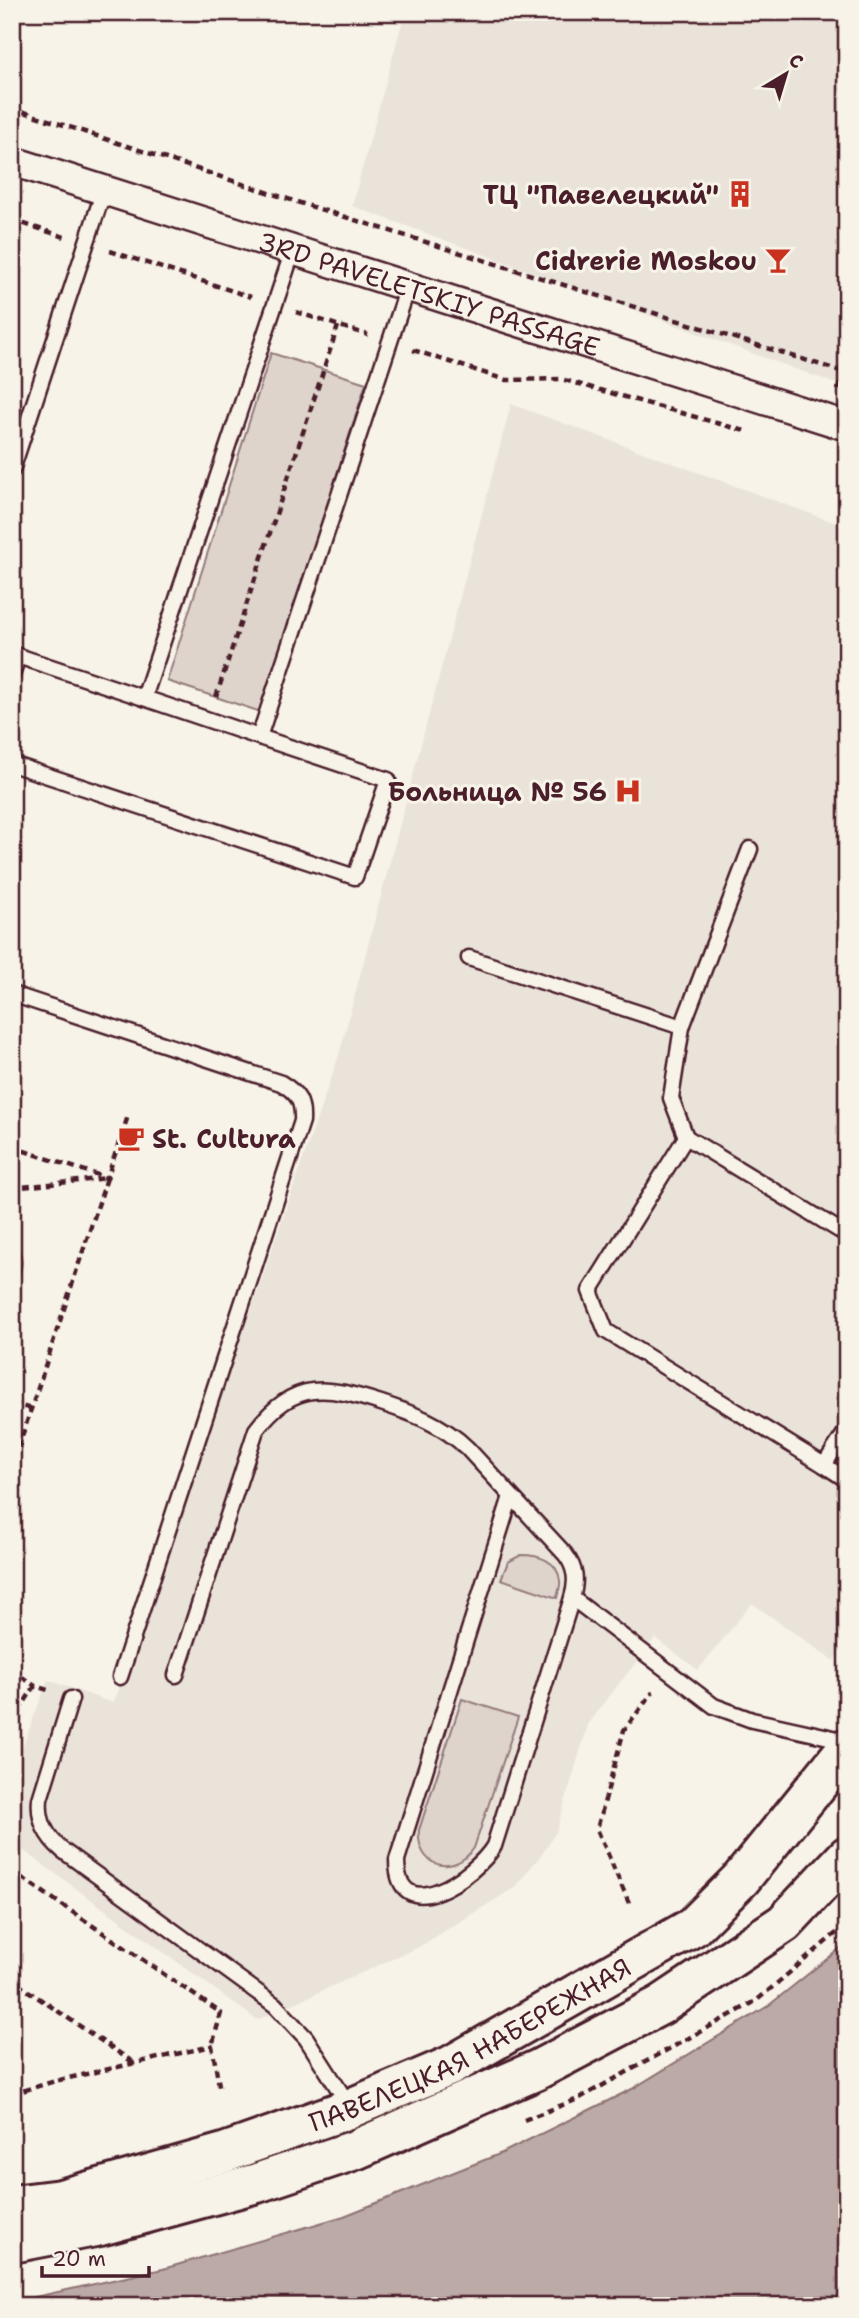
<svg xmlns="http://www.w3.org/2000/svg" width="859" height="2318" font-family="'Shantell Sans',sans-serif">
	<rect width="100%" height="100%" fill="#f7f3e8"/>
	<filter id="ink" filterUnits="userSpaceOnUse"><feTurbulence type="fractalNoise" baseFrequency=".0143" numOctaves="2"/><feDisplacementMap in="SourceGraphic" scale="14" xChannelSelector="R" yChannelSelector="G"/><feConvolveMatrix kernelMatrix="1 2 1 2 8 2 1 2 1" color-interpolation-filters="sRGB"/></filter>
	<g filter="url(#ink)">
		<g fill="#eae3da">
			<polygon points="405,12 847,12 847,388 352,206"/>
			<polygon points="511,404 847,527 847,1641 834,1661 752,1603 698,1670 655,1638 589,1722 556,1832 542,1854 514,1888 419,1947 257,2020 12,1842 12,1774 48,1680 113,1703 146,1613 339,1055"/>
		</g>
		<g fill="#ded4cc" stroke="#947a7c" stroke-width="2">
			<polygon points="271,353 366,383 261,712 167,681"/>
			<path d="M12 1236C25 1257 25 1267 12 1287Z"/>
			<path d="M521 1555C538 1555 558 1560 560 1581 561 1585 558 1593 557 1598L501 1579 508 1562Z"/>
			<path d="M462 1699 518 1717 474 1848C453 1878 416 1867 419 1830Z"/>
		</g>
		<polygon fill="#bcaaa7" stroke="#8e7275" stroke-width="2" points="847,1943 847,2306 12,2306 12,2302 163,2269 344,2216 502,2153 632,2089 768,2006"/>
		<g fill="none" stroke-linecap="round" stroke-linejoin="round">
			<defs>
				<g id="lane">
					<polyline points="12,470 104,190"/>
					<polyline points="12,675 18,656 144,698 293,250"/>
					<polyline points="144,698 259,737"/>
					<polyline points="12,764 355,877 388,780 259,737 408,287"/>
					<polyline points="469,958 682,1027"/>
					<path d="M12 994 281 1083C298 1093 303 1102 302 1121L120 1677"/>
					<polyline points="686,1137 671,1098 682,1027 750,849"/>
					<polyline points="847,1235 686,1137 590,1291 606,1331 824,1465 847,1430"/>
					<polyline points="824,1465 847,1480"/>
					<polyline points="572,1598 714,1706 752,1720 847,1741"/>
					<path d="M176 1675 256 1430C294 1379 327 1386 381 1403 414 1414 442 1424 467 1448L565 1554C576 1568 577 1581 572 1598L494 1846C476 1876 397 1931 397 1860L511 1496"/>
					<path d="M71 1699 40 1799C38 1821 46 1836 62 1850L275 2005 306 2038 350 2107"/>
				</g>
				<g id="street">
					<path id="s1" d="M12 161 847 426"/>
				</g>
				<g id="secondary">
					<path id="s2" d="M12 2205 61 2199 224 2153 351 2108 450 2066 693 1927 741 1879 847 1748"/>
					<polyline points="12,2243 100,2226 257,2183 355,2150 537,2070 661,2005 784,1923 847,1856"/>
				</g>
			</defs>
			<use href="#lane" stroke="#4a1f2b" stroke-width="19"/>
			<use href="#street" stroke="#4a1f2b" stroke-width="33"/>
			<use href="#secondary" stroke="#4a1f2b" stroke-width="44"/>
			<g stroke="#4a1f2b" stroke-width="4.5" stroke-dasharray="7 5" stroke-linecap="butt">
				<polyline points="12,108 297,202 847,373"/>
				<polyline points="12,220 65,237"/>
				<polyline points="110,251 251,297"/>
				<polyline points="296,312 368,335"/>
				<polyline points="413,350 506,380 561,379 745,431"/>
				<polyline points="838,390 843,372"/>
				<polyline points="216,697 338,326"/>
				<polyline points="12,1147 107,1178 128,1116"/>
				<polyline points="12,1188 107,1178 12,1467"/>
				<polyline points="12,1403 31,1409"/>
				<polyline points="12,1670 35,1686"/>
				<polyline points="12,1721 35,1686 48,1690"/>
				<polyline points="12,1871 221,2013 212,2046"/>
				<polyline points="629,1903 597,1829 624,1730 653,1692"/>
				<polyline points="12,1999 21,1986 134,2063"/>
				<polyline points="12,2094 55,2081 212,2046 220,2091"/>
				<polyline points="524,2120 578,2099 756,2001 847,1924"/>
			</g>
			<use href="#lane" stroke="#f7f3e8" stroke-width="14"/>
			<use href="#street" stroke="#f7f3e8" stroke-width="28"/>
			<use href="#secondary" stroke="#f7f3e8" stroke-width="38"/>
		</g>
	</g>
	<defs>
		<symbol id="building-bare" viewBox="-9 -9 18 18"><path d="M-4-6H4V6H1V3H-1V6H-4ZM-2.5-4.3h1.7v1.8h-1.7ZM.8-4.3h1.7v1.8H.8ZM-2.5-1h1.7V.8h-1.7ZM.8-1h1.7V.8H.8Z" fill="#c8321e" stroke="#f7f3e8" stroke-width="2.5" paint-order="stroke"/></symbol>
		<symbol id="bar-bare" viewBox="-9 -9 18 18"><path d="M-6-5H6L.8 .8V4.5H3.5V6h-7V4.5H-.8V.8Z" fill="#c8321e" stroke="#f7f3e8" stroke-width="2.5" paint-order="stroke"/></symbol>
		<symbol id="hospital-bare" viewBox="-9 -9 18 18"><path d="M-5-5h3v3.5h4V-5h3V5h-3V1.5h-4V5h-3Z" fill="#c8321e" stroke="#f7f3e8" stroke-width="2.5" paint-order="stroke"/></symbol>
		<symbol id="cafe-bare" viewBox="-9 -9 18 18"><path d="M-5.5-4.5H6V0H3Q3 3.5 0 3.5H-2.5Q-5.5 3.5-5.5 0ZM3-3.2v2h1.7v-2ZM-6 4.5H4V6H-6Z" fill="#c8321e" stroke="#f7f3e8" stroke-width="2.5" paint-order="stroke"/></symbol>
	</defs>
	<g fill-rule="evenodd">
		<use href="#building-bare" x="721" y="175" width="38" height="38"/>
		<use href="#bar-bare" x="759" y="241" width="38" height="38"/>
		<use href="#hospital-bare" x="609" y="772" width="38" height="38"/>
		<use href="#cafe-bare" x="112" y="1119" width="38" height="38"/>
	</g>
	<g text-anchor="middle" dominant-baseline="central" stroke-width="6" stroke-linejoin="round" paint-order="stroke">
		<g font-size="26" font-weight="bold" fill="#4a1f2b" stroke="#f7f3e8" text-anchor="end">
			<text x="719" y="194">ТЦ "Павелецкий"</text>
			<text x="757" y="260">Cidrerie Moskou</text>
			<text x="607" y="791">Больница № 56</text>
			<text x="152" y="1138" text-anchor="start">St. Cultura</text>
		</g>
		<g font-size="26" fill="#4a1f2b" stroke="#f7f3e8">
			<text stroke="none"><textPath href="#s1" startOffset="438">3RD PAVELETSKIY PASSAGE</textPath></text>
			<text stroke="none"><textPath href="#s2" startOffset="488">ПАВЕЛЕЦКАЯ НАБЕРЕЖНАЯ</textPath></text>
		</g>
	</g>
	<rect width="859" height="2318" fill="none" stroke="#f7f3e8" stroke-width="42"/>
	<rect x="21" y="21" width="817" height="2276" fill="none" stroke="#4a1f2b" stroke-width="2.5" filter="url(#ink)"/>
	<g transform="translate(786 74) rotate(38)" stroke="#f7f3e8" stroke-width="5" paint-order="stroke">
	<path d="M0-5L12 26L0 18L-12 26Z" fill="#4a1f2b"/>
	<text y="-10" font-size="19" font-weight="bold" text-anchor="middle" fill="#4a1f2b">С</text>
	</g>
	<path d="M42 2266v10h107v-10" fill="none" stroke="#4a1f2b" stroke-width="3.5"/>
	<text x="52" y="2266" font-size="21" fill="#4a1f2b" stroke="#f7f3e8" stroke-width="5" paint-order="stroke">20 m</text>
</svg>
